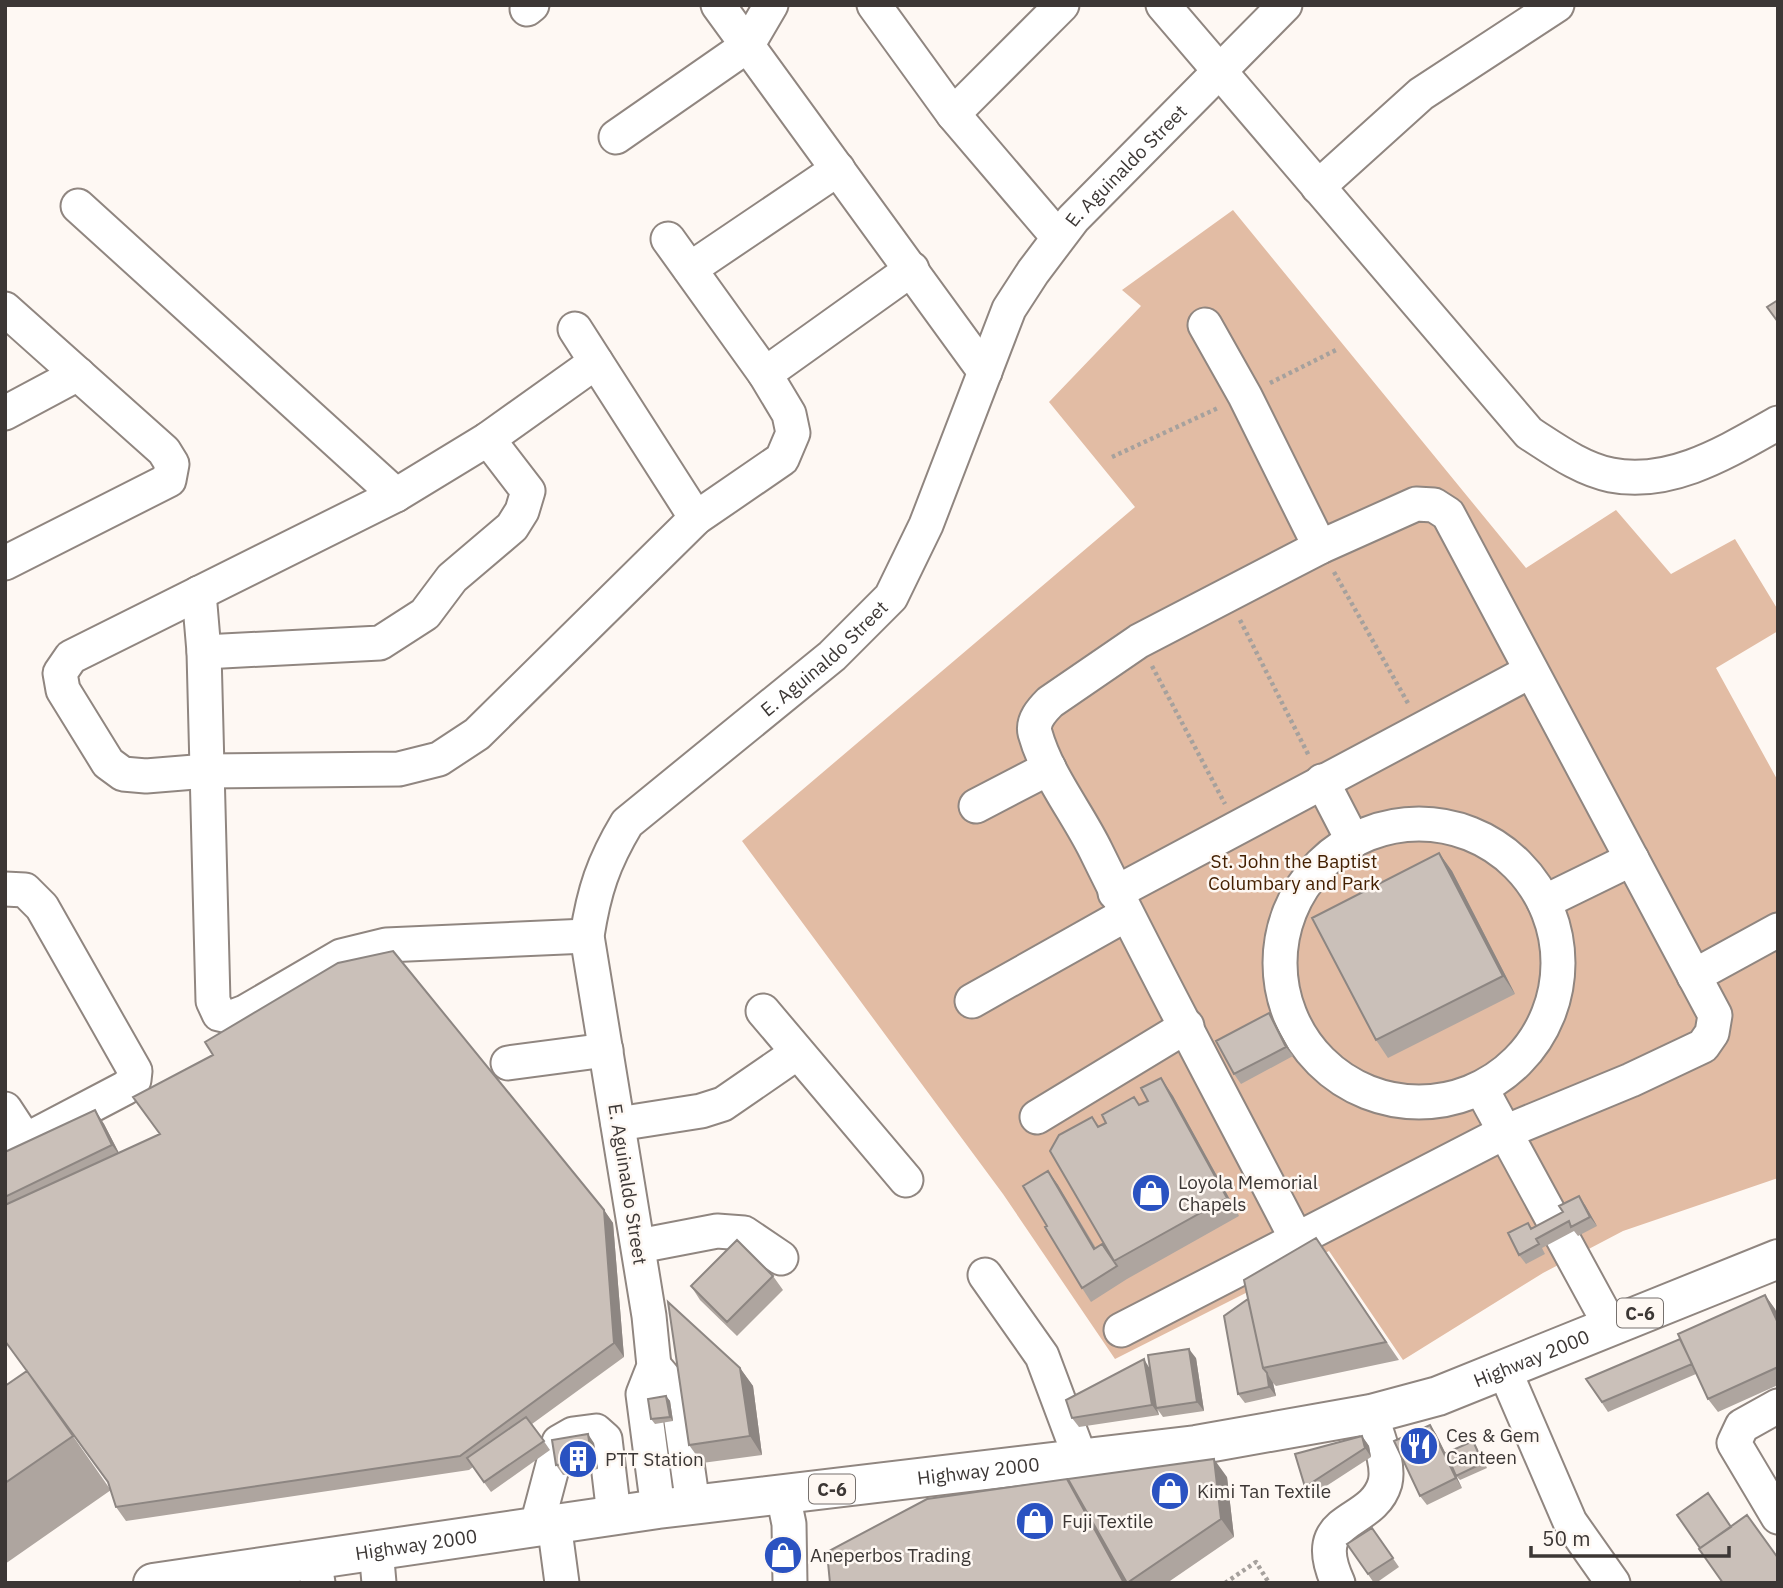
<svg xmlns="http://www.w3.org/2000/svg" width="1783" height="1588" font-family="'IBM Plex Sans',sans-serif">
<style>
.green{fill:#e2bca4}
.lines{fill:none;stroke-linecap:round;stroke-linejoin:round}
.minor-casing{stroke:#908680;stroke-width:37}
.major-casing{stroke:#908680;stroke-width:42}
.path{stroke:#a6a19d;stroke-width:4.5;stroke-dasharray:3.5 3.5;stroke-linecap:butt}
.minor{stroke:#fff;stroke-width:33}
.major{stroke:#fff;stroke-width:38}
.wall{fill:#aea59f;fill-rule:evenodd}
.shaded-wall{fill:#8d8682}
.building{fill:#cac0b9;stroke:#8d8682;stroke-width:2}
.labels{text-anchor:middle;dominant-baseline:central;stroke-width:5;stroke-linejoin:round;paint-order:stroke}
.shield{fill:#fef8f3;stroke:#76716e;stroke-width:2}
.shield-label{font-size:18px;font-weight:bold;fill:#3c3735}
.street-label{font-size:19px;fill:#3c3735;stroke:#fef8f3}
.park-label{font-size:19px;fill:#442002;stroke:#fef8f3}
.poi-label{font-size:19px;fill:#3c3735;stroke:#fef8f3;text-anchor:start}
</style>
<rect width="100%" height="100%" fill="#fef8f3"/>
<path class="green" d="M1233,210L1526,568L1616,510L1671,574L1735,539L1778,610V631L1716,668L1778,781V1178L1623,1231L1543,1273L1403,1360L1329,1251L1115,1359L1003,1194L742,841L1135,507L1049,402L1141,306L1122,290Z"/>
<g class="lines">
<g class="minor-casing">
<g id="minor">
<path d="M718,5L985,372"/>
<path d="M874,5L953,114L1058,237"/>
<path d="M1163,5L1529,433C1554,449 1581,469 1611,475C1671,487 1728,451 1778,423"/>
<path d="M527,9L532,5"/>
<path d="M953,114L1062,5"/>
<path d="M616,137L747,46L771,5"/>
<path d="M1318,187L1421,94L1557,5"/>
<path d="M78,206L396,495"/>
<path d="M690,269L838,169"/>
<path d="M5,309L164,451L172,464L169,480L5,563"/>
<path d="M1205,325L1245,396L1320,547"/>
<path d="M575,329L696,518"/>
<path d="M596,362L488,439L396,495L71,657L60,673L63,690L108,763L123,774L146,776L207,771L399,769L439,759L477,734L696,518L782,459L793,433L789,414L765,374L668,239"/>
<path d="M765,374L912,269"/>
<path d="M5,413L78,374"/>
<path d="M199,593L204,652L213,1001L219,1014L232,1017L245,1012L341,956L386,945L587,936"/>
<path d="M204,652L380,643L425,614L452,578L512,527L522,511L528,491L488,439"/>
<path d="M1322,781L1353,841"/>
<path d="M976,806L1049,768"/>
<circle cx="1419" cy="963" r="139"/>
<path d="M5,889L25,890L42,907L135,1071L134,1080L125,1088L5,1151"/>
<path d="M1115,893L1531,671"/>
<path d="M1544,902L1632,859"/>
<path d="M1694,976L1778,930"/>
<path d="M972,1001L1125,915"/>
<path d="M763,1011L906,1180"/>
<path d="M508,1063L606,1050"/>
<path d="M1481,1088L1610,1325"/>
<path d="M5,1109L26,1141"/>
<path d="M1037,1117L1187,1026"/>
<path d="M618,1124L701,1111L723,1104L797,1053"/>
<path d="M639,1246L717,1231L744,1233L781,1258"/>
<path d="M985,1275L1042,1356L1081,1460"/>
<path d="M1121,1330L1505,1132L1631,1080L1703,1046L1712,1033L1715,1015L1448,514L1434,505L1416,504L1320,547L1139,641L1050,702C1042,710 1032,721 1035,733C1047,776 1077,812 1096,851C1160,982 1230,1110 1297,1240"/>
<path d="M654,1366L677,1393L693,1505"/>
<path d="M1504,1369L1570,1522L1613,1583"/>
<path d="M1778,1406L1742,1426L1734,1443L1778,1517"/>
<path d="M783,1495L789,1524L790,1583"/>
<path id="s1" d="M658,1509L643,1394L654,1366L649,1316L587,936C594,891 603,863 627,823L832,656L891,597L926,525L1009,309L1033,272L1073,219L1285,5"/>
<path d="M554,1523L562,1583"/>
<path d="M537,1525L559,1442L573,1434L596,1431L605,1439L614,1515"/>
<path d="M376,1549L379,1583"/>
<path d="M314,1558L318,1583"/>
<path d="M1338,1583C1306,1513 1372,1528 1385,1483C1390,1463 1376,1433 1371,1414"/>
</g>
</g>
<g class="major-casing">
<g id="major">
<path id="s2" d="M153,1583L658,1509L1196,1445L1371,1414L1438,1396L1778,1259"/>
</g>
</g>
<path class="path" d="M1270,383L1338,349
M1112,457L1218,408
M1334,572L1409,705
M1240,620L1309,756
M1152,666L1225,804
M1225,1583L1256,1562L1269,1583"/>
<use href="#minor" class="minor"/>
<use href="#major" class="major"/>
</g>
<path class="wall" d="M1439,853L1452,871L1515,994L1388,1058L1376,1040Z
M1269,1013L1275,1023L1293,1056L1241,1084L1234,1074Z
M1161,1078L1173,1096L1239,1216L1127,1279L1091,1302L1082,1288L1047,1226L1048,1171L1058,1185L1096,1248L1111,1256L1092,1117L1099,1126L1148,1101Z
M95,1110L104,1124L119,1153L604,1210L613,1223L624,1357L532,1424L550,1450L491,1492L473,1467L469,1470L126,1521L116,1507L111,1490L5,1564V1386L27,1371L5,1341V1152ZM40,1389L108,1483L110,1489Z
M1585,1205L1597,1226L1578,1236L1574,1231L1542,1248L1545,1254L1526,1264L1519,1255L1532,1229Z
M1316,1238L1399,1360L1276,1386L1273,1383L1276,1396L1245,1403L1238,1394L1248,1299Z
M773,1276L783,1290L737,1336L700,1300L691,1286Z
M1765,1295L1775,1309L1778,1316V1385L1718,1412L1708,1399L1696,1374L1608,1412L1586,1379L1680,1339Z
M1196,1358L1204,1411L1163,1417L1158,1410L1159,1415L1079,1427L1072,1418L1150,1369Z
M740,1368L753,1386L762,1455L702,1463L689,1445Z
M666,1396L670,1401L673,1421L655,1424L651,1419Z
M1430,1425L1436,1434L1448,1458L1476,1446L1487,1468L1460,1480L1456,1476L1462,1488L1427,1505L1420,1496Z
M1362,1436L1369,1446L1371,1457L1311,1496L1305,1487Z
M594,1443L598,1469L563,1475L556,1465Z
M1227,1477L1234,1537L1167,1583H1127L1067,1479L1076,1492Z
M1372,1528L1399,1567L1376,1583H1374L1347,1544Z"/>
<path class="shaded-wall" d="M1439,853L1452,871L1515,994L1503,976Z
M1269,1013L1275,1023L1293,1056L1286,1047Z
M1161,1078L1173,1096L1239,1216L1227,1198Z
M95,1110L104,1124L122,1159L112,1145Z
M1048,1171L1058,1185L1104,1263L1094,1249Z
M1579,1196L1585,1205L1597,1226L1590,1217Z
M604,1210L613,1223L624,1357L614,1343Z
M1765,1295L1775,1309L1778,1316V1323Z
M1189,1349L1196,1358L1204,1411L1197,1402Z
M1144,1359L1150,1369L1156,1408L1159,1415L1152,1405Z
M740,1368L753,1386L762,1455L750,1436Z
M1267,1373L1273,1383L1276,1396L1269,1387Z
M666,1396L670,1401L673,1421L670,1417Z
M1430,1425L1436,1434L1462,1488L1456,1478Z
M588,1434L594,1443L598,1469L592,1460Z
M1362,1436L1369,1446L1371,1457L1365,1448Z
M1214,1459L1227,1477L1234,1537L1221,1519Z
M1067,1479L1079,1497L1127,1583H1124Z"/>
<path class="building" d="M1778,300V322L1767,307Z
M1439,853L1503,976L1376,1040L1312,918Z
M393,951L604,1210L614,1343L460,1456L116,1507L108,1482L5,1341V1205L160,1134L133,1097L213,1055L205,1042L338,963Z
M1269,1013L1286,1047L1234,1074L1216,1041Z
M1161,1078L1227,1198L1114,1261L1050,1151L1059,1135L1092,1117L1098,1127L1106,1123L1102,1115L1134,1097L1139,1105L1148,1101L1141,1088Z
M95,1110L112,1145L5,1197V1152Z
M1048,1171L1094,1249L1102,1244L1117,1266L1082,1288L1045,1227L1047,1226L1023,1186Z
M1579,1196L1590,1217L1571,1227L1569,1221L1536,1239L1539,1244L1519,1255L1508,1233L1528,1223L1531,1229L1563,1212L1559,1206Z
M1316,1238L1386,1342L1263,1368L1244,1280Z
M737,1240L773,1276L727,1322L691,1286Z
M1765,1295L1778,1323V1367L1708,1399L1678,1334Z
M1248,1299L1263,1368L1267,1373L1269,1387L1238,1394L1224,1316Z
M668,1302L740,1368L750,1436L689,1445Z
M1680,1339L1692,1364L1602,1402L1586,1379Z
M1189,1349L1197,1402L1156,1408L1148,1355Z
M1144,1359L1152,1405L1072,1418L1066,1400Z
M27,1371L73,1436L5,1483V1386Z
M666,1396L670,1417L651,1419L648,1399Z
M526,1417L544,1441L484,1482L467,1458Z
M1430,1425L1456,1478L1420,1496L1394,1441Z
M588,1434L592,1460L556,1465L552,1440Z
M1362,1436L1365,1448L1305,1487L1295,1454Z
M1473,1441L1483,1463L1456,1476L1446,1453Z
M1214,1459L1221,1519L1127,1583L1068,1479Z
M1067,1479L1124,1583H830L827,1552L927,1499Z
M1708,1493L1731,1527L1700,1548L1677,1515Z
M1747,1515L1778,1558V1583H1723L1699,1549Z
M1372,1528L1393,1558L1368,1574L1347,1544Z"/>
<defs>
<g id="shop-disc" transform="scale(2.0125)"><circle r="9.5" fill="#2a52c1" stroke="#fef8f3"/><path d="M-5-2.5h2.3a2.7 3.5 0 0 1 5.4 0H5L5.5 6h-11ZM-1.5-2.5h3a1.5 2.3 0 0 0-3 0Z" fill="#fff"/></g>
<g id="restaurant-disc" transform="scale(2.0125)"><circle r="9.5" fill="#2a52c1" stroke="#fef8f3"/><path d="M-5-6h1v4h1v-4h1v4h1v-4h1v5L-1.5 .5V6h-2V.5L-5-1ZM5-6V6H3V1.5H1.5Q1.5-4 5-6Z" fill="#fff"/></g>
<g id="building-disc" transform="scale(2.0125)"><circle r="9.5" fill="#2a52c1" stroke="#fef8f3"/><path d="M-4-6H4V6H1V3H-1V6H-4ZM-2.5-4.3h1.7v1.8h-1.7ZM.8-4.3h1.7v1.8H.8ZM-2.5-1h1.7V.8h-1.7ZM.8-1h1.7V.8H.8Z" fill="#fff"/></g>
</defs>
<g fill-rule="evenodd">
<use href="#shop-disc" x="1151" y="1193"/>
<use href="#restaurant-disc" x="1419" y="1446"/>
<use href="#building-disc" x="578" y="1459"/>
<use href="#shop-disc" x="1170" y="1491"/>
<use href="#shop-disc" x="1035" y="1521"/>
<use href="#shop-disc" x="783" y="1555"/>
</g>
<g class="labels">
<g class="shield">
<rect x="1617" y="1298.5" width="46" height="29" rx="5"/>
<rect x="809" y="1474.5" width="46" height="29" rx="5"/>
</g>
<g class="shield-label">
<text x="1640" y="1313">C-6</text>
<text x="832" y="1489">C-6</text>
</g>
<g class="street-label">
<text stroke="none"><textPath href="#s1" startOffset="1547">E. Aguinaldo Street</textPath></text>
<text stroke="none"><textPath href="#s1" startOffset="959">E. Aguinaldo Street</textPath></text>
<text transform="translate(628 1184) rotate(81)">E. Aguinaldo Street</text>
<text stroke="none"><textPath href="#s2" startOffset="1400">Highway 2000</textPath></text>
<text stroke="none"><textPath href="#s2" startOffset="833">Highway 2000</textPath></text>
<text stroke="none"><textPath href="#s2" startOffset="266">Highway 2000</textPath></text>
</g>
<g class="park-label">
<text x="1294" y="861">St. John the Baptist<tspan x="1294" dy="22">Columbary and Park</tspan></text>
</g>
<g class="poi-label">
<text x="1178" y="1182">Loyola Memorial<tspan x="1178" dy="22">Chapels</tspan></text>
<text x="1446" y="1435">Ces &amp; Gem<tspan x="1446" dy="22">Canteen</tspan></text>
<text x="605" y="1459">PTT Station</text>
<text x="1197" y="1491">Kimi Tan Textile</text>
<text x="1062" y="1521">Fuji Textile</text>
<text x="810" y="1555">Aneperbos Trading</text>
</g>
</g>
<rect width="1783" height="1588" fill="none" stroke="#3c3735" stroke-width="14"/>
<path d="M1531 1546v10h198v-10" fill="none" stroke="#3c3735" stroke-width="3.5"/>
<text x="1542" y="1546" font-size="21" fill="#3c3735" stroke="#fef8f3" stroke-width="5" paint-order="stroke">50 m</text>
</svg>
